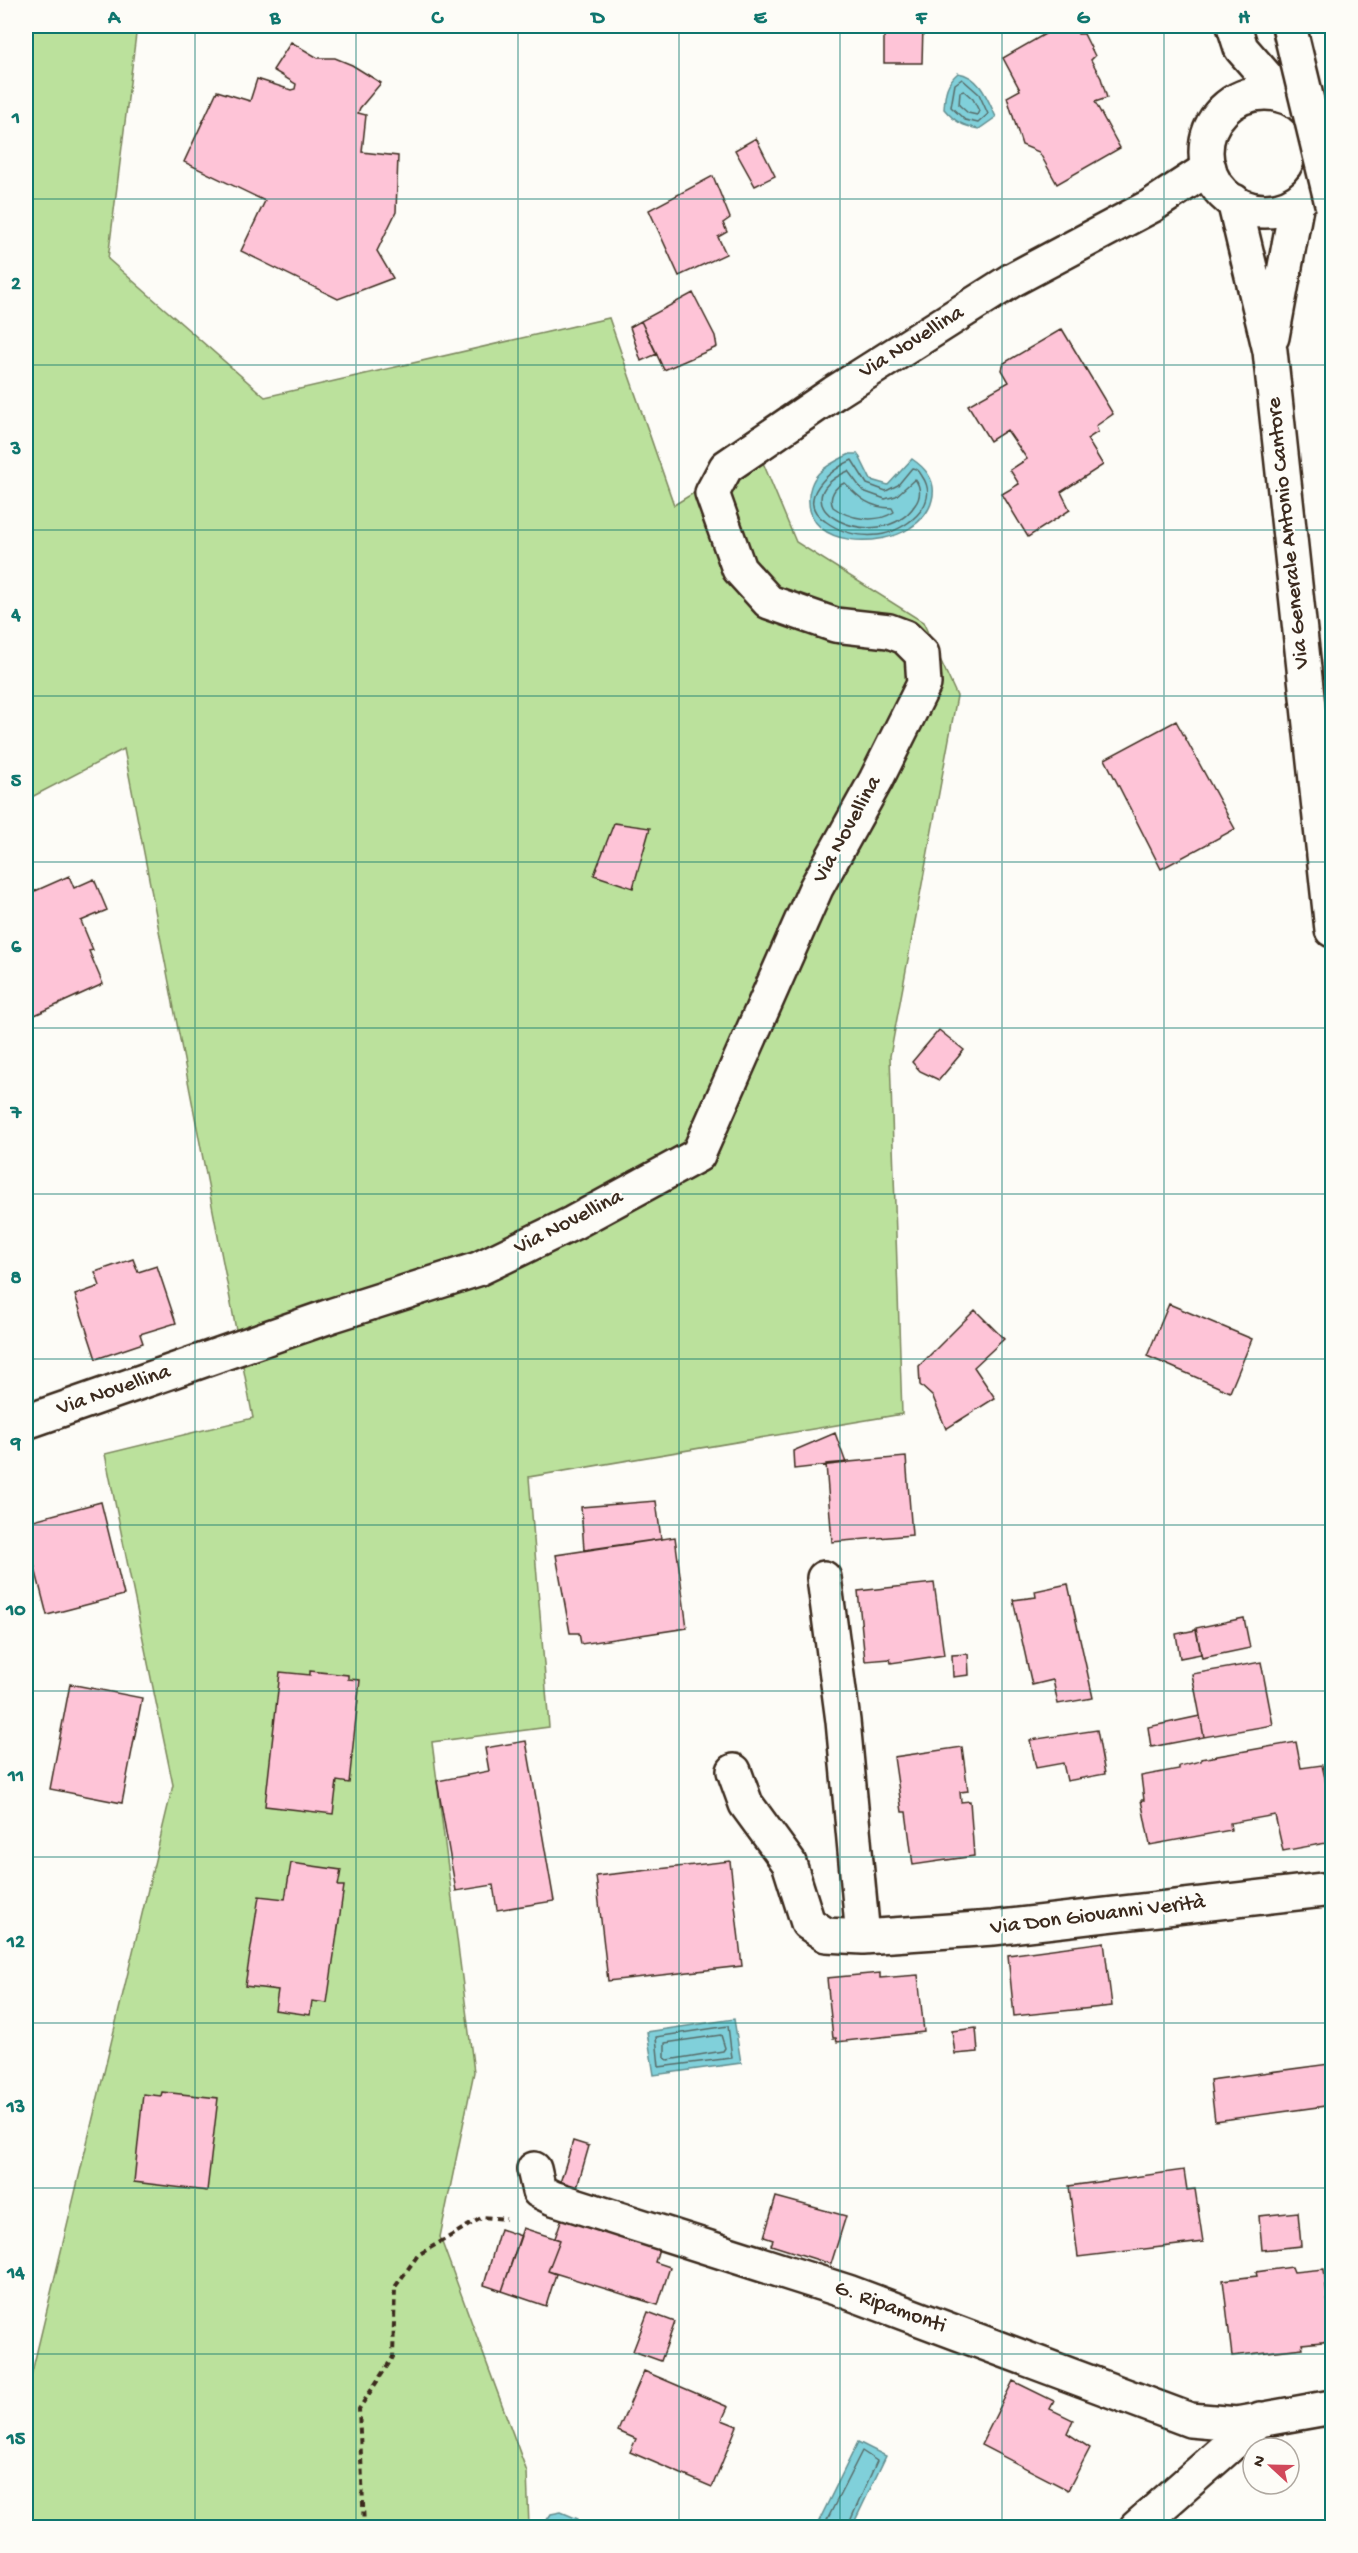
<svg xmlns="http://www.w3.org/2000/svg" width="1358" height="2553" font-family="'Gochi Hand',sans-serif">
<style>
.green{fill:#bbe19c;stroke:#7b865d;stroke-width:1.5}
.water{fill:#80d0da;stroke:#648e8f;stroke-width:1.5}
.lines{fill:none;stroke-linecap:round;stroke-linejoin:round}
.shore{stroke:#576c69;stroke-width:1.5}
.building{fill:#fec4d7;stroke:#3b2a1e;stroke-width:1.5}
.minor-casing{stroke:#3b2a1e;stroke-width:38}
.major-casing{stroke:#3b2a1e;stroke-width:38}
.path{stroke:#3b2a1e;stroke-width:4;stroke-dasharray:6 4.5;stroke-linecap:butt}
.minor{stroke:#fdfcf7;stroke-width:33}
.major{stroke:#fdfcf7;stroke-width:33}
.highway-bridge-casing{stroke:#3b2a1e;stroke-width:38;stroke-linecap:butt}
.highway-bridge{stroke:#fdfcf7;stroke-width:33}
.grid{fill:none;stroke:#0f766e;stroke-width:1.5;stroke-opacity:0.55}
.labels{text-anchor:middle;dominant-baseline:central;stroke-width:5;stroke-linejoin:round;paint-order:stroke}
.street-label{font-size:22px;fill:#3b2a1e;stroke:#fdfcf7}
.neatline{fill:none;stroke:#0f766e;stroke-width:2}
.grid-label{font-size:20px;text-anchor:middle;font-weight:bold;fill:#0f766e}
</style>
<rect width="100%" height="100%" fill="#fdfcf7"/>
<filter id="ink" filterUnits="userSpaceOnUse"><feTurbulence type="fractalNoise" baseFrequency=".0167" numOctaves="2"/><feDisplacementMap in="SourceGraphic" scale="12" xChannelSelector="R" yChannelSelector="G"/><feConvolveMatrix kernelMatrix="1 2 1 2 8 2 1 2 1" color-interpolation-filters="sRGB"/></filter>
<g filter="url(#ink)">
<path class="green" d="M26,26H137L108,259L265,397L609,318L674,505L759,453L796,542L923,622L957,696L890,1056L902,1414L529,1477L549,1727L432,1742L474,2072L440,2237L527,2472L529,2527H26V2397L173,1785L105,1454L253,1418L124,749L26,800Z"/>
<path class="water" d="M958,73C980,76 988,100 996,117L979,129C963,126 955,122 944,109C945,93 946,83 958,73Z
M850,454H858L871,480L888,485L912,459C927,469 937,482 932,500C929,513 921,521 910,528C882,547 810,548 809,502C808,492 812,480 819,473C828,464 840,459 850,454Z
M734,2019L741,2063L654,2075L647,2032Z
M858,2442L886,2456L852,2527H816Z
M561,2512L578,2519L580,2527H542L551,2514Z"/>
<g class="lines">
<path class="shore" d="M962,79L979,94L988,114L978,123L965,120L951,107L955,84Z
M964,91L973,99L979,111L977,115L968,113L959,105L960,92Z
M852,460L867,484L886,491L898,485L912,468C918,469 919,471 922,476C942,505 903,532 878,535C858,537 840,532 825,521C793,500 831,469 852,460Z
M848,471L863,491L885,499L896,496L915,479C921,487 921,497 915,505C880,558 771,506 848,471Z
M845,483C859,498 870,508 892,508L894,512C876,524 849,519 833,507C828,497 835,486 845,483Z
M728,2026L732,2058L659,2067L656,2037Z
M721,2035L725,2048L723,2051L668,2060L665,2058V2043Z
M823,2528L862,2451L877,2461L847,2528"/>
</g>
<path class="building" d="M884,26H923L922,63H884Z
M1059,26H1073L1078,34H1084L1095,56L1091,60L1101,78L1107,98L1095,102L1120,148L1057,184L1039,152L1022,145L1007,97L1020,90L1003,58Z
M291,42L318,58H335L352,65L381,83L360,108L358,113L366,115L362,152L398,156L396,212L377,251L393,278L338,299L241,251L265,201L184,162L217,91L250,101L257,79L291,90L295,89L296,84L273,70Z
M756,138L775,176L755,186L735,150Z
M713,176L730,218L723,223L727,232L718,237L726,254L679,276L649,210Z
M693,293L715,336L717,347L664,370L641,321Z
M641,321L657,354L641,361L630,327Z
M1062,329L1113,414L1096,426L1098,432L1087,439L1103,465L1061,492L1070,510L1028,537L1002,494L1019,484L1010,470L1027,459L1007,430L990,441L968,405L1009,382L1002,370L1004,363Z
M1176,721L1235,829L1161,869L1105,759Z
M614,823L650,828L633,888L594,875Z
M69,876L74,888L94,879L107,910L81,921L93,950L89,951L103,984L26,1019V950L29,948L26,939V895Z
M939,1030L964,1050L939,1080L920,1071L912,1062Z
M133,1259L138,1272L157,1266L176,1323L140,1334L143,1343L96,1359L75,1295L100,1286L95,1272Z
M1169,1304L1252,1339L1230,1392L1147,1356Z
M975,1310L1004,1339L974,1367L995,1398L946,1429L933,1397L920,1385L919,1366Z
M835,1433L846,1463L794,1469L793,1451Z
M906,1457L912,1535L832,1542L826,1464Z
M656,1501L661,1539L584,1550L581,1507Z
M101,1502L124,1595L47,1615L26,1533V1522Z
M675,1537L687,1628L581,1644L579,1633H570L556,1555Z
M934,1583L944,1655L891,1663L890,1659L865,1661L858,1591Z
M1068,1584L1093,1698L1058,1704L1053,1680L1032,1685L1013,1600L1036,1597L1035,1591Z
M1244,1618L1250,1648L1202,1658L1196,1628Z
M1196,1630L1201,1654L1180,1658L1176,1634Z
M968,1654L969,1675L953,1677L952,1655Z
M1261,1662L1273,1725L1204,1737L1192,1674Z
M310,1671L348,1675V1679L360,1680L349,1783L337,1781L333,1814L265,1806L280,1672L310,1675Z
M70,1684L142,1698L122,1803L50,1789Z
M1200,1716L1204,1737L1151,1747L1148,1727Z
M1097,1730L1105,1774L1067,1781L1063,1763L1036,1768L1030,1740Z
M526,1741L554,1901L497,1910L493,1885L456,1891L437,1781L489,1771L485,1748Z
M1296,1742L1301,1768L1322,1765L1325,1778L1332,1777V1812H1330L1332,1842L1283,1851L1275,1815L1230,1823L1231,1830L1150,1845L1141,1800H1144L1141,1776L1179,1769V1766L1201,1761V1759Z
M962,1747L968,1791L960,1792L961,1802L970,1801L974,1856L913,1865L906,1812H902L894,1757Z
M1332,1777V1812H1330L1325,1778Z
M730,1861L742,1966L608,1981L596,1876Z
M291,1863L341,1870L338,1886H344L327,2003L312,2001L310,2015L275,2010L278,1990L245,1986L259,1896L285,1899Z
M1104,1942L1112,2006L1014,2016L1008,1955Z
M880,1973V1978L918,1975L924,2032L837,2042L836,2038H833L827,1978Z
M976,2028L978,2052L955,2054L952,2031Z
M1329,2064L1332,2105L1215,2121L1210,2080Z
M162,2092L218,2098L207,2191L134,2182L143,2094L161,2096Z
M573,2141L589,2146L576,2191L559,2186Z
M1184,2170L1187,2190L1195,2189L1203,2242L1078,2257L1069,2186Z
M776,2197L846,2216L831,2264L771,2245L773,2240L764,2237Z
M565,2209L661,2242L655,2262L670,2267L658,2305L548,2271L560,2240L555,2238Z
M1298,2212L1301,2246L1262,2250L1259,2216Z
M523,2228L560,2240L548,2271L556,2274L546,2306L502,2291Z
M500,2229L521,2236L502,2291L484,2285Z
M1292,2267L1294,2272L1324,2269L1332,2341L1302,2344L1303,2348L1232,2356L1223,2280L1257,2276L1256,2272Z
M648,2312L675,2322L661,2361L633,2351Z
M644,2371L728,2407L722,2420L737,2426L712,2487L630,2452L636,2439L618,2431Z
M1013,2381L1054,2401L1050,2409L1073,2420L1067,2433L1090,2448L1068,2490L981,2445Z"/>
<g class="lines">
<g class="minor-casing">
<path id="minor" d="M26,1422L333,1315L478,1269L573,1223L698,1155L816,888L876,780L924,684L922,654L905,637L889,631L835,625L769,602L739,569L712,493L726,467L834,393L1012,280L1151,206L1209,168
M824,1578L843,1721L863,1937L993,1928L1332,1889
M734,1771L746,1804L789,1863L808,1923L826,1935L863,1937
M534,2169L539,2191L553,2198L848,2292L1190,2420L1237,2424L1332,2407
M1136,2528L1260,2419"/>
</g>
<g class="major-casing">
<path id="major" d="M1234,26L1241,48L1281,94
M1206 152a59 59 0 1 1 118 0a59 59 0 1 1-118 0Z
M1234,201L1270,351L1332,930
M1272,337L1297,202"/>
</g>
<path class="path" d="M364,2528L359,2409L393,2357L395,2287L418,2255L483,2217L506,2219"/>
<use href="#minor" class="minor"/>
<use href="#major" class="major"/>
<g class="highway-bridge-casing">
<path id="highway-bridge" d="M1289,26L1332,204"/>
</g>
<use href="#highway-bridge" class="highway-bridge"/>
</g>
</g>
<path class="grid" d="M195,26V2528M356,26V2528M518,26V2528M679,26V2528M840,26V2528M1002,26V2528M1164,26V2528M26,199H1332M26,365H1332M26,530H1332M26,696H1332M26,862H1332M26,1028H1332M26,1194H1332M26,1359H1332M26,1525H1332M26,1691H1332M26,1857H1332M26,2023H1332M26,2188H1332M26,2354H1332"/>
<g class="labels">
<g class="street-label">
<text transform="translate(912 343) rotate(-32)">Via Novellina</text>
<text transform="translate(1289 533) rotate(-96)">Via Generale Antonio Cantore</text>
<text transform="translate(848 830) rotate(-61)">Via Novellina</text>
<text transform="translate(569 1223) rotate(-27)">Via Novellina</text>
<text transform="translate(114 1391) rotate(-19)">Via Novellina</text>
<text transform="translate(1098 1916) rotate(-7)">Via Don Giovanni Verità</text>
<text transform="translate(890 2308) rotate(20)">G. Ripamonti</text>
</g>
</g>
<rect width="1358" height="2553" fill="none" stroke="#fdfcf7" stroke-width="66"/>
<g transform="translate(1271 2466) rotate(292)"><circle r="28" fill="#fdfcf7" stroke="#afa8a0" stroke-width="1.5"/>
<path d="M0-4.5L10 22L0 15L-10 22Z" fill="#d1495b"/>
<text y="-9" font-size="16" font-weight="bold" text-anchor="middle" fill="#3b2a1e">N</text>
</g>
<rect x="33" y="33" width="1292" height="2487" class="neatline"/>
<g class="grid-label">
<text x="114" y="23">A</text>
<text x="275" y="23">B</text>
<text x="437" y="23">C</text>
<text x="598" y="23">D</text>
<text x="760" y="23">E</text>
<text x="921" y="23">F</text>
<text x="1083" y="23">G</text>
<text x="1244" y="23">H</text>
<text x="16" y="123">1</text>
<text x="16" y="289">2</text>
<text x="16" y="454">3</text>
<text x="16" y="620">4</text>
<text x="16" y="786">5</text>
<text x="16" y="952">6</text>
<text x="16" y="1118">7</text>
<text x="16" y="1283">8</text>
<text x="16" y="1449">9</text>
<text x="16" y="1615">10</text>
<text x="16" y="1781">11</text>
<text x="16" y="1947">12</text>
<text x="16" y="2112">13</text>
<text x="16" y="2278">14</text>
<text x="16" y="2444">15</text>
</g>
</svg>
